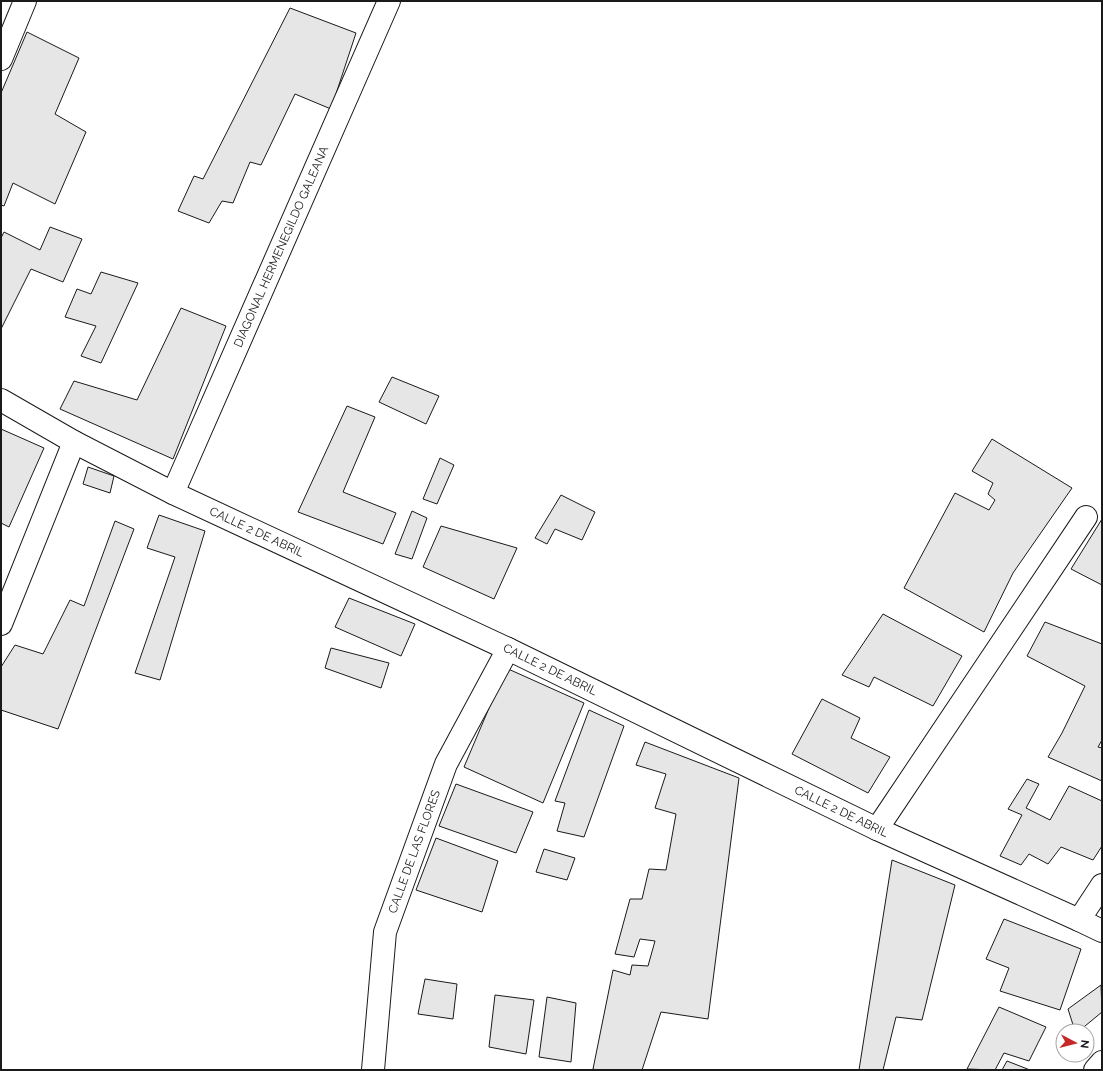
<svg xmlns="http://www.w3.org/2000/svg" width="1103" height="1071" font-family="Raleway,sans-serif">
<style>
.building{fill:#e6e6e6;stroke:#1a1a1a}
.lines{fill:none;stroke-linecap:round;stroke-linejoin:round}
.minor-casing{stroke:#1a1a1a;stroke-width:24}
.minor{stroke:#fff;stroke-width:22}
.labels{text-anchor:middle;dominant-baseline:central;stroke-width:3;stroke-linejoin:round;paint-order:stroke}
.street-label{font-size:12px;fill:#1a1a1a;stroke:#fff}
</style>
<rect width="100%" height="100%" fill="#fff"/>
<path class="building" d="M290,8L356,33L331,109L295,94L261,165L250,162L233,203L222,201L209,223L178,211L194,176L203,179Z
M27,32L79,58L55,114L86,132L55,204L13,183L4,206L1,205V93Z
M50,227L82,239L63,282L31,269L1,329V238L4,232L40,250Z
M101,272L138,283L101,363L81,356L96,326L65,317L77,289L91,294Z
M181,308L226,326L173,459L60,409L74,381L137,400Z
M392,377L439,396L426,424L379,402Z
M347,406L375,417L343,492L396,513L383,544L298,512Z
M1,429L44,448L9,527L1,523Z
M992,439L1072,488L1013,573L984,632L904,588L955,493L989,510L995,500L988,494L993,483L972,471Z
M440,458L454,465L437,504L423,499Z
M88,467L114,476L110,493L83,484Z
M561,495L595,512L582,540L555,529L547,544L535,538Z
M412,511L427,518L412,559L395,554Z
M159,515L205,531L160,680L135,673L175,557L147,548Z
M1102,519V585L1071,569Z
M115,521L134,529L58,729L1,710V667L15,645L43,654L70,600L84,606Z
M441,526L517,548L494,599L423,567Z
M349,598L415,624L401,656L335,627Z
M883,614L962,656L933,706L874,677L869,687L842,675Z
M1045,622L1102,644V740L1098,747L1102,748V781L1048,757L1062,733L1085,686L1027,656Z
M331,648L389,663L381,688L325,668Z
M506,668L584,703L543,803L464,767Z
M822,699L860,718L851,738L890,757L868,793L792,754Z
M589,710L624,726L584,837L557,831L565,803L555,801Z
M645,742L739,778L708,1019L661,1012L642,1070H597L593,1069L613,970L630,975L632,965L648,966L655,941L640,939L634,957L615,954L630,899H642L649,869L666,870L676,814L655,808L666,774L636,765Z
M1027,779L1039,784L1026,808L1050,820L1069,786L1102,801V846L1093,860L1061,847L1048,864L1029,854L1021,865L1000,856L1022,815L1008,809Z
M456,784L533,812L516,853L439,826Z
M436,838L498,861L482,912L416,890Z
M544,849L575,858L567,880L536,872Z
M892,860L955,885L922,1020L896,1017L883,1070H859Z
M1004,919L1081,949L1060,1010L1000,991L1009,968L986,959Z
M425,979L457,984L453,1019L418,1014Z
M1101,985L1102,1012L1079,1031H1075L1068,1009Z
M495,995L534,1000L526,1054L489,1047Z
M547,997L576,1003L571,1062L539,1057Z
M999,1007L1046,1027L1029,1061L1004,1053L995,1070L967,1069Z
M1007,1061L1030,1070H1002Z"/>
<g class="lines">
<g class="minor-casing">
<g id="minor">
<path d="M1,59L25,1"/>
<path id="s1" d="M1,400L74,442L173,493L508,649L877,829L1079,920L1102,931"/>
<path id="s2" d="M173,493L389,1"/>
<path d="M1,624L74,442"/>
<path d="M877,829L1086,517"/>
<path d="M1079,920L1102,885"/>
<path id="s3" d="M373,1070L385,932L446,764L508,649"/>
<path d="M1095,1070L1102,1062"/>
</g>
</g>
<use href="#minor" class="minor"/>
</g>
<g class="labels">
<g class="street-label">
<text stroke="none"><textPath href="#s2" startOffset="269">DIAGONAL HERMENEGILDO GALEANA</textPath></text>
<text stroke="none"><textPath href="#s1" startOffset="288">CALLE 2 DE ABRIL</textPath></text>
<text stroke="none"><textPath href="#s1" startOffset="612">CALLE 2 DE ABRIL</textPath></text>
<text stroke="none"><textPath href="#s1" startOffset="936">CALLE 2 DE ABRIL</textPath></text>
<text stroke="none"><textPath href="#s3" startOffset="224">CALLE DE LAS FLORES</textPath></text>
</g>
</g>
<rect width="1103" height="1071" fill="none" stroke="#1a1a1a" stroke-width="4"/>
<g transform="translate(1075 1043) rotate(97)"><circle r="19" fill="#ffffff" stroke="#a3a3a3"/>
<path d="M0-3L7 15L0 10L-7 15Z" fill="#c62828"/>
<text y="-6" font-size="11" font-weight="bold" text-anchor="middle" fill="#1a1a1a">N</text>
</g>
</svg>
